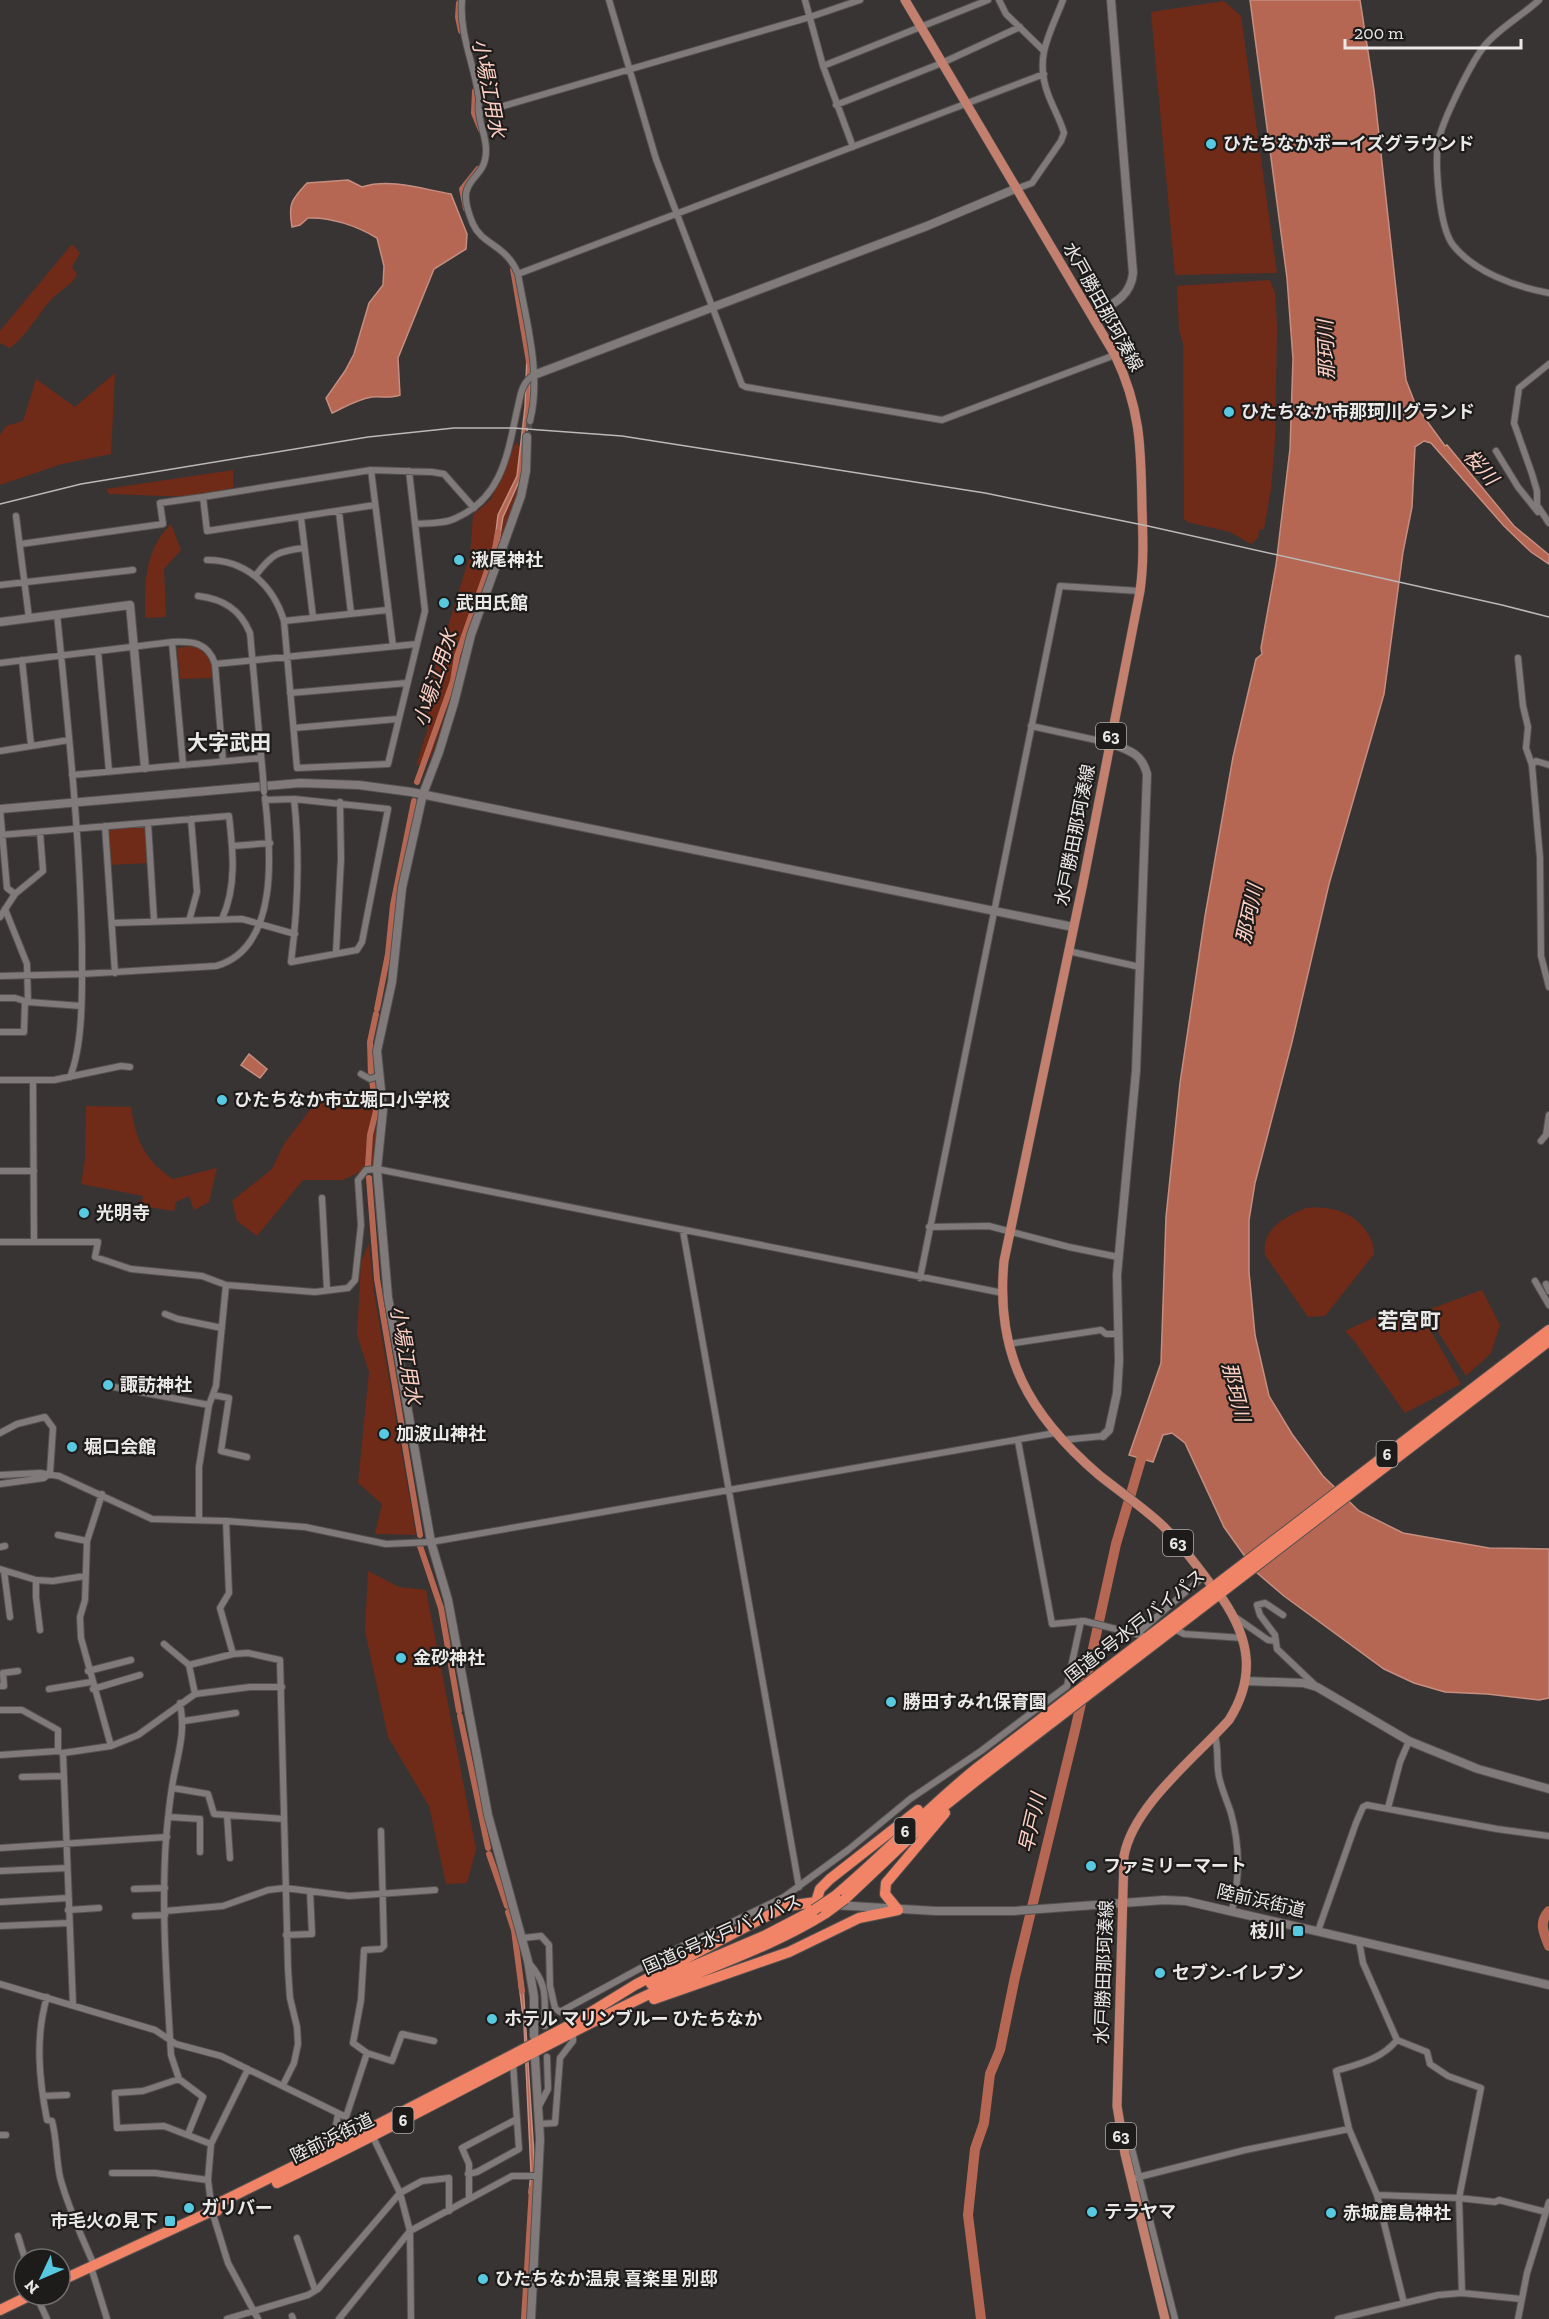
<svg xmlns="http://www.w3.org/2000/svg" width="1549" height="2319" font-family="'Zilla Slab','Noto Sans JP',serif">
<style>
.green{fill:#702a18}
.water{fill:#b56753;stroke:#c58e80;stroke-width:1.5}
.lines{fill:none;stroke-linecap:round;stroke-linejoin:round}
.canal{stroke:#b56753;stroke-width:6}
.river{stroke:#b56753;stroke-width:10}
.street-tunnel{stroke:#534f4e;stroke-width:6;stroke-dasharray:6 3;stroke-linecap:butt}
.street-casing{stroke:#545150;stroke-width:8}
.secondary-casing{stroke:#545150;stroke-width:10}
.primary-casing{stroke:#545150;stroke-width:10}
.highway-casing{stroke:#545150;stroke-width:12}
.street{stroke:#807b7a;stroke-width:6}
.secondary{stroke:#807b7a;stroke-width:8}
.primary{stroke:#c4806f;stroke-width:9}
.highway{stroke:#f18467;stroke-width:10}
.rail{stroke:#bbb8b7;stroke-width:1.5}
.street-bridge-casing{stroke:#545150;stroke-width:8;stroke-linecap:butt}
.highway-bridge-casing{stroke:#545150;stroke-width:12;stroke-linecap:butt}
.street-bridge{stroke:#807b7a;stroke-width:6}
.highway-bridge{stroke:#f18467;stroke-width:10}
.poi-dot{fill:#57c9e1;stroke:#1e1c1b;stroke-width:2}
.labels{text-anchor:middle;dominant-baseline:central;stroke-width:4.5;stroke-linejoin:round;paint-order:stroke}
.shield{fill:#1e1c1b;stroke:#aeacaa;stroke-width:1.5}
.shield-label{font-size:16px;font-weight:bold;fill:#ebe9e8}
.poi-label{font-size:18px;font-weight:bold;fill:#ebe9e8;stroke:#1e1c1b;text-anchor:start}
.street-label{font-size:18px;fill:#ebe9e8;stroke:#1e1c1b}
.water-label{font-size:20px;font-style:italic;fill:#fed0c4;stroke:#1e1c1b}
.quarter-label{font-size:21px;font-weight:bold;fill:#ebe9e8;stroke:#1e1c1b}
</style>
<rect width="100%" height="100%" fill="#383433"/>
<path class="green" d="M1224,1L1241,16L1277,273L1175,275L1151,12Z
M72,244L80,253L72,267L77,274C72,286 58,291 50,301C36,317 27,335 10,348L0,343V331Z
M1270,280L1275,293L1277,327L1275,440L1271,489L1264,529L1259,530L1258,538L1251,544L1230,532L1187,522L1184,519L1183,343L1179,330L1177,286Z
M115,373L111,454L62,464L0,485V435L6,426L23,421L36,379L75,407Z
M516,442L525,453L522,480L431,757L416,766L427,731L430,685L470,555L473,515L491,499Z
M233,470V488L194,497L109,494L106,489Z
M171,524L181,550L164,569L166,617L145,618C145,582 144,551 171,524Z
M190,646C208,649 211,662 214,678L180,679L177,648Z
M144,825L146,828L148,863L110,865L108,829Z
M379,1092L373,1166L343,1180H303L257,1236L237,1221L232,1201L272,1169L284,1144L319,1098Z
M86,1106L131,1107C136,1140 144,1160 173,1179L217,1168L209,1202L194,1210L189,1196L176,1202L174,1211L141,1206L143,1196L81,1184L85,1159Z
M1306,1208C1330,1206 1352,1211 1366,1231C1371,1239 1375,1245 1374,1254L1325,1316L1308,1317L1265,1255C1261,1229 1285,1217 1306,1208Z
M369,1243L374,1293L416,1535L375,1534L382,1504L358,1483L369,1372L357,1335L361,1262Z
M1482,1290L1500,1325L1491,1353L1466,1376L1425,1311Z
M1412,1311L1420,1312L1461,1384L1405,1413L1355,1342L1345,1331L1382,1314Z
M368,1571L399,1587L426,1590L476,1849L467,1883L446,1884L429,1806L388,1737L365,1631Z"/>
<path class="water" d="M1250,0H1360L1374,90L1406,380L1416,406L1445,446L1447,445L1514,526L1549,555V564L1531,552L1504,526L1431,443L1424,441L1415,447L1412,507L1403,552L1384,694L1329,884L1292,1042L1255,1183L1249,1220V1272L1255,1335L1269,1396L1292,1434L1323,1476L1359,1511L1403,1533L1489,1548L1549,1549V1698L1539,1700L1487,1694L1445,1692L1414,1683L1384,1669L1284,1596L1256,1572L1224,1527L1185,1443L1172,1433L1163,1435L1153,1462L1129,1455L1161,1363L1166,1217L1180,1083L1205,916L1233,757L1256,659L1262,654L1261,648L1276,565L1290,449L1293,359L1287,278Z
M348,180L362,187C390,178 422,189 451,194L467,234L466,249L434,269L398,358L400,395C390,399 382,396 372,397C358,399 345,407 332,413L326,398L345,371L354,354L369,303L383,285L384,266L377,238C357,226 331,217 308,218L300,225L292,227C288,204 291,200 307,183Z
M527,355L531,356L530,408L521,477L503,517L499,541L495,540L498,515L517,476L525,407Z
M249,1054L267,1069L260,1078L241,1065Z
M519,1984H523L535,2172L533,2194L529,2193L531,2172L524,2025Z"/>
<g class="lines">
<path class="canal" d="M459,3L458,17L461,31
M475,91L474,113L481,130
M466,209L462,189L478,169
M513,269L529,362
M417,782L453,681L457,656L495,548L498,532
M377,1009L388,954L393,905L414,801
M371,1076L370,1042L376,1014
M368,1166L370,1135L376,1111L372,1080
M369,1178L377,1279L420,1535
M420,1546L441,1608L459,1711
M460,1716L488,1848
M489,1854L507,1906
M508,1912L514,1930L522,1991
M524,2319L532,2188"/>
<path class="river" d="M1549,1911C1538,1923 1544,1933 1549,1946
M981,2319L968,2215L975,2149L984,2123L990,2074L1000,2050L1015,1977L1076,1726L1116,1544L1145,1446"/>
<path class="street-tunnel" d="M527,437L530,421"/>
<g class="street-casing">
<path id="street" d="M462,0C459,35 475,66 479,99C479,104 478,109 479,113C480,125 486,137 486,149C487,185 451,173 473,224C482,245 507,245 518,274C526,321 542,374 530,421
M609,0L656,159L742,385L746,387L942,420L1115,355
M805,0L823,66L853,147
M999,0L1006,14L1043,50
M1539,0C1523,15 1501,27 1486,44C1472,60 1445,116 1439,138C1434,160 1439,227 1453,245C1474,272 1516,287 1549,293
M823,66L988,0
M836,105L942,63L1020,27
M479,113L810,17L860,0
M1016,189L1032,183L1061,141L1064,133C1060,119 1053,108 1048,94C1034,57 1050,34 1063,0
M518,274L1044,74
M1496,451L1518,487L1538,512
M371,470L393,646
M375,505L207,531L203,497L371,470L432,472L444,474L474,508
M339,512L351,613
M16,516L29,618
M301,518L313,617
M1549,523L1537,505V491L1532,474L1514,423L1519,388L1549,364
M415,524C428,523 445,524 456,518C504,497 508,450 518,406C521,393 522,382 534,375
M21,544L163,524L160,503L203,497
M207,560C246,560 273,585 284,621L297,768L388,764L425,611L409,471
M256,575C272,554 278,551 304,548
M0,585L133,570
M198,596C223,599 240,609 250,633L263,777
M57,614C68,725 80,835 82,946C82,984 84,1042 70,1077
M284,621L387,610
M172,642L183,764
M98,651L109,771
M1518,658L1523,706L1528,727L1526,748L1532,765
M22,660L31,745
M0,663L172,642C192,641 208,642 215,664L223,761
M215,664L417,644
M290,693L407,683
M1031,726L1110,743
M294,728L397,719
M0,751L69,740
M1549,765L1536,761L1532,765L1540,858L1541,956L1549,987
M72,775L261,758
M265,800L294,799L388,809L362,942L357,950L291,962C298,908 300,853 294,799
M0,809L7,888L15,894
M148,823L154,920
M105,826L115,973
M0,835L229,816C233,851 237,886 222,919
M233,846L270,843
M5,909L27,964L28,1002
M0,917L15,894L43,871L40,832
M189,921L197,892L191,819
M112,923L242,919L295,934
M1068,951L1140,967
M336,953L341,859L340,802
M0,976L82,974L216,966C280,948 271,850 265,798
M0,998H15L28,1002L81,1006
M0,1032H24L25,1001
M361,1074L370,1079L379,1076
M0,1080H54L121,1066L130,1067
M33,1082L34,1242
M1541,1141L1546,1135L1549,1115
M0,1171H34
M322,1198L327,1290
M929,1227L989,1226L1069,1247L1118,1257
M683,1231L799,1887
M0,1242H98L95,1257L131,1269L202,1276L226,1285L315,1292L348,1288L355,1280L361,1225L358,1180L366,1170L377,1169L1003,1293
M920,1278L1060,586L1140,591
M1535,1281L1549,1305
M1546,1284L1549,1291
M165,1314L178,1319L222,1328
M1008,1344L1101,1330L1106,1334H1118
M114,1387L209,1405
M213,1395L229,1398L221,1451L247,1457
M0,1433L17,1424L45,1417L53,1428L50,1473L44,1478L0,1484
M1062,1440L1103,1436
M1018,1441L1052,1624L1084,1621L1148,1637
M0,1475L40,1473L59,1476L152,1519L226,1521L305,1527L386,1544L431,1542L1055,1433
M102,1494L87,1541L85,1600L80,1617L81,1638L111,1746
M199,1520V1467L209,1405L216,1386L226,1285
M226,1521L229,1593L220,1608L233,1654
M58,1535L87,1541
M0,1547L5,1546
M0,1569L36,1580L53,1581L85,1576
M4,1571L10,1617
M36,1580V1597L40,1630
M1283,1615L1265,1603L1257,1605L1260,1615L1275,1635L1277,1649L1317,1687
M1235,1617L1268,1640L1275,1641
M1173,1628L1184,1634L1243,1638
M1138,1633L1204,1576
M164,1644L189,1665L195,1694
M189,1665L233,1654L248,1653L280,1660L288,1969L290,1998L297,2027L298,2044L294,2063L283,2085
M88,1671L131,1660
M0,1686H4L3,1673L18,1671
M49,1689L91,1682
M93,1689L140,1675
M180,1703C185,1730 180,1746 175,1771C170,1793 168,1817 166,1839C161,1911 167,1984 171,2055L179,2079L203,2097L188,2134
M0,1710H22L58,1730V1751
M184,1721L236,1713
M1215,1736C1219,1749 1216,1763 1219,1777C1222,1790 1227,1801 1231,1813C1240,1846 1240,1878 1232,1910
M63,1753L73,2005
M0,1755L58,1751L63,1753L111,1746L138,1735L195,1694L250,1687H282
M22,1777L63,1776
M173,1788L208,1794L214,1814L284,1819
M1388,1808L1400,1762L1409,1741
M227,1815L230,1858
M169,1817L200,1819V1852
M381,1831L384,1946L381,1949L364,1950L361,2000L353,2043L367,2053L392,2061L402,2034L434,2041
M0,1848L167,1837
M0,1871L67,1868
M134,1889L165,1888
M0,1902L68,1898
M68,1910L99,1908
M165,1911L223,1906L268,1890L285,1888L349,1896L435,1890
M135,1916L165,1915
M0,1926L69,1923
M1318,1931L1356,1823L1363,1807L1367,1805L1497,1829L1549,1836
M286,1935L312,1934L310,1891
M523,1938L541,1936L549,1945L550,1986L555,2008L560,2012L672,1951L784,1897L848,1850L910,1799L981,1751L1067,1686L1081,1621
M1359,1941L1363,1963L1397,2040L1427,2052L1430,2064L1448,2076L1481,2088L1459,2198L1462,2293
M529,1963C549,1986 544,1998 545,2026
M0,1984L155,2030L176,2044L221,2056L346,2117L367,2053
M47,1997C35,2037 39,2079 47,2120L52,2121C57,2139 56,2159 60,2177C68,2208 82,2237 94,2265
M1397,2040C1382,2059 1358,2064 1336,2071L1349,2129L1377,2195L1404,2303
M248,2069L211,2144L208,2180L212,2211L228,2263L258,2319
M179,2079L143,2091L115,2093L117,2128L164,2126L211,2144
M43,2096L67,2095
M538,2108L548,2089L547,2057
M539,2124L555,2123L560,2058L573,2041V2032
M1128,2133L1175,2319
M0,2135H6
M372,2135L400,2193L410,2231L411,2319
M309,2159L307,2154L334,2137L338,2114
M112,2173H155L208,2180
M468,2174L477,2172L519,2149L513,2063
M1131,2179L1245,2150L1349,2129
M1377,2195L1459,2198L1495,2202L1499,2200L1546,2212
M469,2199V2164L462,2148L517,2119
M18,2236L25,2259
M297,2238L315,2290
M91,2267L107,2319
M36,2295L47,2319
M292,2316L293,2319
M227,2319L308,2295L318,2289L400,2193L422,2181L449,2178V2211
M339,2319L410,2231L512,2176H539
M1338,2319L1438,2295L1462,2293L1521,2299
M1518,2319L1527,2273L1549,2202"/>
</g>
<g class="secondary-casing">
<path id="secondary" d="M1092,316C1111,305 1131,297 1133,273L1111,0
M534,375L927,226L1015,189
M527,437L526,471L521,496L471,635L454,703L439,752L423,794L402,888L392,982L377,1051L383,1110L377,1169L388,1297L431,1542L448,1600L488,1815L528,1961L534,1997V2036
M0,622L130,605L145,768
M0,809L300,783L359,785L411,792L1073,927
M1103,1436L1109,1430L1117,1393L1119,1361L1117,1275L1136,1071L1147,774C1141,752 1129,751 1110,743
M1245,1681L1303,1683L1317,1687L1409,1741L1478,1769L1549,1789
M834,1905L936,1911H1013L1164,1900L1186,1901L1549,1985
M531,2319L540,2139L535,2058"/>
</g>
<g class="primary-casing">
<path id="primary" d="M905,0L1115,355C1141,409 1141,449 1142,508C1143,536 1144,563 1140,591L1083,883L1004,1261C995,1355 1029,1415 1099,1475C1120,1492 1143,1507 1163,1526C1180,1543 1195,1563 1209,1582
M1165,2319L1125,2154L1117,2106L1124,1856C1133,1806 1195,1758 1229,1720C1256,1677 1250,1639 1222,1598"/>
</g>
<g class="highway-casing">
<path id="highway" d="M835,1896C884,1855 927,1808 977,1768L1549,1330
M845,1899L938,1811L977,1780L1549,1341
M898,1910L885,1894L886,1883L945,1813
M651,1984L766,1935L814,1910
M654,1999L789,1952L859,1918L898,1910
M277,2183C400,2125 518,2058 639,1999C701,1969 767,1950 826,1913
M212,2211L215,2205L369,2129L570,2025L635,1985L763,1918L787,1906L816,1902L820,1889L830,1879L918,1810
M60,2281L212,2211H217
M0,2310L31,2295"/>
</g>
<use href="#street" class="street"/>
<use href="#secondary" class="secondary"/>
<use href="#primary" class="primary"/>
<use href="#highway" class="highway"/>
<path class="rail" d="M0,504L81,484L368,437L454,428H513L622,436L985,493L1148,526L1502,605L1549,617"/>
<g class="street-bridge-casing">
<path id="street-bridge" d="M263,777L264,792"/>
</g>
<g class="highway-bridge-casing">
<path id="highway-bridge" d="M814,1910L835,1896
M826,1913L845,1899"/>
</g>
<use href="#street-bridge" class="street-bridge"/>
<use href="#highway-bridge" class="highway-bridge"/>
</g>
<g class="poi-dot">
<circle cx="1211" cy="144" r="6"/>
<circle cx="1229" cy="412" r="6"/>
<circle cx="459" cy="560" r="6"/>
<circle cx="444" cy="603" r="6"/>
<circle cx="222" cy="1100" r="6"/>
<circle cx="84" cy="1213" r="6"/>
<circle cx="108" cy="1385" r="6"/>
<circle cx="384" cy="1434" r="6"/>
<circle cx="72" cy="1447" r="6"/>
<circle cx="401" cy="1658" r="6"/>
<circle cx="891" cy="1702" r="6"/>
<circle cx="1091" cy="1866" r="6"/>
<rect x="1292" y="1925" width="12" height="12" rx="3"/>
<circle cx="1160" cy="1973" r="6"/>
<circle cx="492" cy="2019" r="6"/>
<circle cx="189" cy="2208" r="6"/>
<circle cx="1092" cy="2212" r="6"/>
<circle cx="1331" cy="2213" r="6"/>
<rect x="164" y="2215" width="12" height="12" rx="3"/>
<circle cx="483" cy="2279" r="6"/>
</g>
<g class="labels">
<g class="shield">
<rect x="1096" y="723" width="30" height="26" rx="4.5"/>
<rect x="1376.5" y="1441" width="21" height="26" rx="4.5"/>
<rect x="1163" y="1530" width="30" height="26" rx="4.5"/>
<rect x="894.5" y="1818" width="21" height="26" rx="4.5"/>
<rect x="392.5" y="2107" width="21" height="26" rx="4.5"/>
<rect x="1106" y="2123" width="30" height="26" rx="4.5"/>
</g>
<g class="shield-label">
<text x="1111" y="736">63</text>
<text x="1387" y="1454">6</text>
<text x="1178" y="1543">63</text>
<text x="905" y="1831">6</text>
<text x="403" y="2120">6</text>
<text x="1121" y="2136">63</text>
</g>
<g class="poi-label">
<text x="1223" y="144">ひたちなかボーイズグラウンド</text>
<text x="1241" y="412">ひたちなか市那珂川グランド</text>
<text x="471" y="560">湫尾神社</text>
<text x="456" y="603">武田氏館</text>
<text x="234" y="1100">ひたちなか市立堀口小学校</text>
<text x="96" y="1213">光明寺</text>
<text x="120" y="1385">諏訪神社</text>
<text x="396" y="1434">加波山神社</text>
<text x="84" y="1447">堀口会館</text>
<text x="413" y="1658">金砂神社</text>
<text x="903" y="1702">勝田すみれ保育園</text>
<text x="1103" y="1866">ファミリーマート</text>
<text x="1286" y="1931" text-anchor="end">枝川</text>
<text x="1172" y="1973">セブン-イレブン</text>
<text x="504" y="2019">ホテル マリンブルー ひたちなか</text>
<text x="201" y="2208">ガリバー</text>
<text x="1104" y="2212">テラヤマ</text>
<text x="1343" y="2213">赤城鹿島神社</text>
<text x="158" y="2221" text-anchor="end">市毛火の見下</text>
<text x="495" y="2279">ひたちなか温泉 喜楽里 別邸</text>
</g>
<g class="street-label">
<text transform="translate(1103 307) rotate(61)">水戸勝田那珂湊線</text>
<text transform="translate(1075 835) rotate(-79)">水戸勝田那珂湊線</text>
<text transform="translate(1135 1626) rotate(-38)">国道6号水戸バイパス</text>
<text transform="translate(1261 1901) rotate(13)">陸前浜街道</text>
<text transform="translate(722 1934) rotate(-24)">国道6号水戸バイパス</text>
<text transform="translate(1104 1972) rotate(-88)">水戸勝田那珂湊線</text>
<text transform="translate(332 2138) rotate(-26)">陸前浜街道</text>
</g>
<g class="water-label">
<text transform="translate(489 88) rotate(79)">小場江用水</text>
<text transform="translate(1326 350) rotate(-92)">那珂川</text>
<text transform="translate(1481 467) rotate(49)">桜川</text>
<text transform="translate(435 678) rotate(-72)">小場江用水</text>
<text transform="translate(1249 914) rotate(-78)">那珂川</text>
<text transform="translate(406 1355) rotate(80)">小場江用水</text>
<text transform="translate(1236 1392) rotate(76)">那珂川</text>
<text transform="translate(1032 1823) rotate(-77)">早戸川</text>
</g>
<g class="quarter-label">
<text x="229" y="742">大字武田</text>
<text x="1409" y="1320">若宮町</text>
</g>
</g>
<g transform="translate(42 2277) rotate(226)"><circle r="28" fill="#1e1c1b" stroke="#706e6d" stroke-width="1.5"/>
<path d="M0-4.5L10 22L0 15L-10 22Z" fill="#57c9e1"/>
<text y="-9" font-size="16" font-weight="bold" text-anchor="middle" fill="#ebe9e8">N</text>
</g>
<path d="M1345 39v9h176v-9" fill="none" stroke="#ebe9e8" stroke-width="3"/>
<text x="1354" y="39" font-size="18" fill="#ebe9e8" stroke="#1e1c1b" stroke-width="4.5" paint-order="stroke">200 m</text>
</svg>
